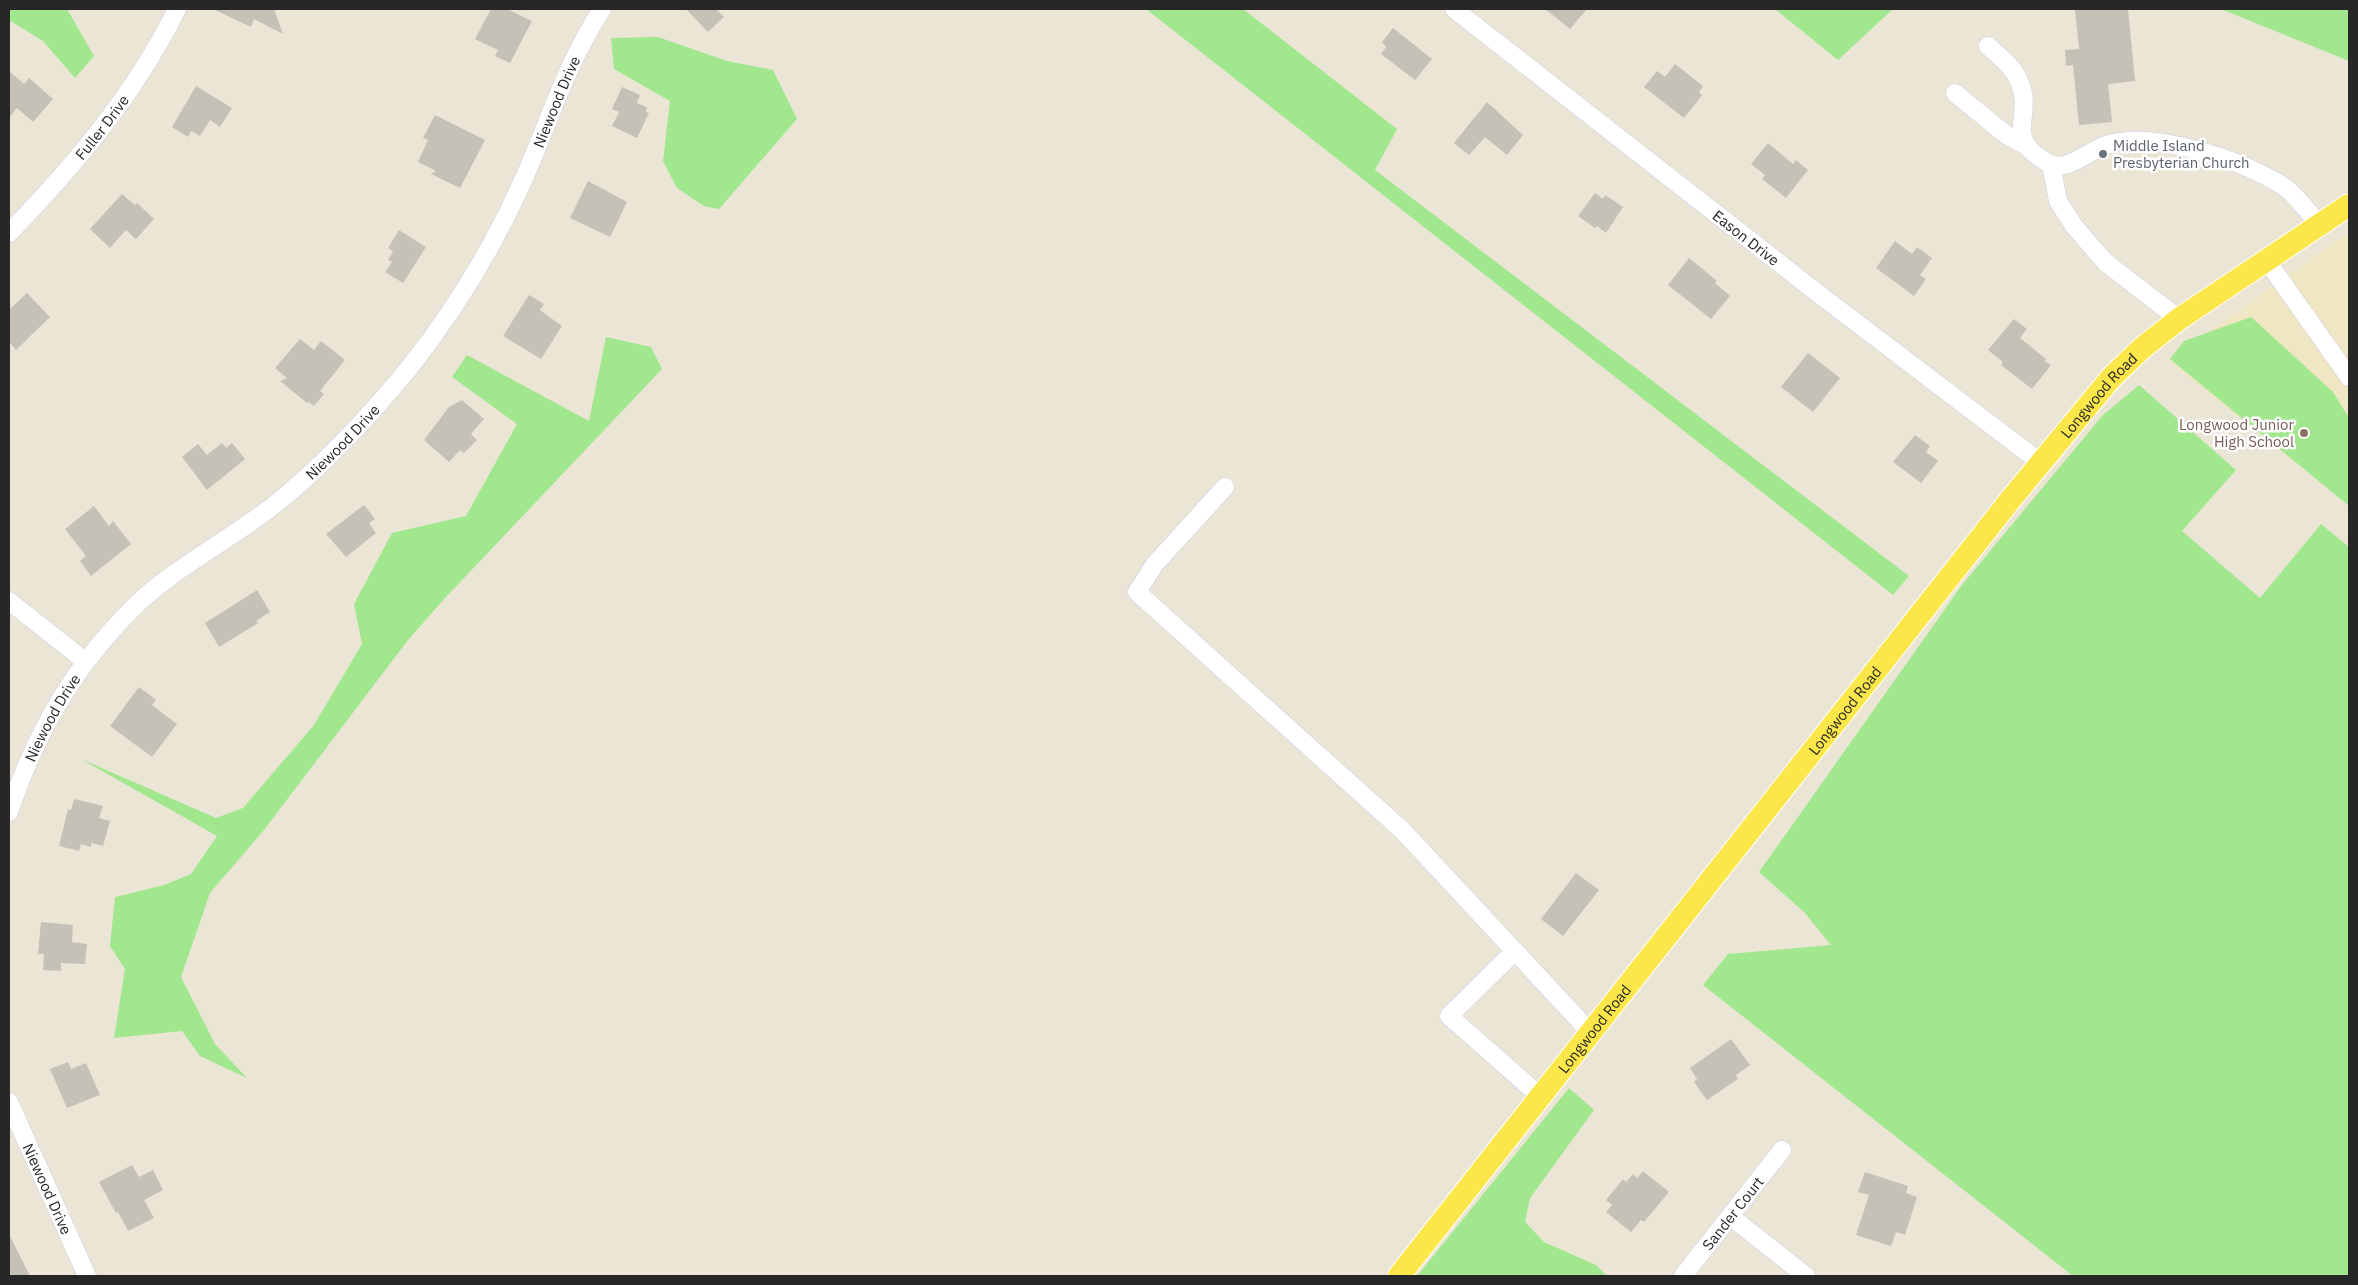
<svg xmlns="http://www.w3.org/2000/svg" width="2358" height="1285" font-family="'IBM Plex Sans',sans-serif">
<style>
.education{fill:#efe6c3}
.green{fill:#a1e78d}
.building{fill:#c6c1b6}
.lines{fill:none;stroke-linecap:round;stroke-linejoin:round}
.minor-casing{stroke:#cccde2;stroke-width:19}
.major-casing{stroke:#fff;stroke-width:24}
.minor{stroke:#fff;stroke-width:18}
.major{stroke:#fce74b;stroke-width:22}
.worship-dot{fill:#6b7280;stroke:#fff;stroke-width:2}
.education-dot{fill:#8d6e63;stroke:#fff;stroke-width:2}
.labels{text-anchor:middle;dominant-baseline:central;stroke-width:5;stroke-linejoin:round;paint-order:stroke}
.street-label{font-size:15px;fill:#272727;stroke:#fff}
.worship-label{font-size:15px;fill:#5b616d;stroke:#fff;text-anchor:start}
.education-label{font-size:15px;fill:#785e54;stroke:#fff;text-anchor:end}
</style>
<rect width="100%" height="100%" fill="#ebe5d6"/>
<path class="education" d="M2349,232V505L2168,361Z"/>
<path class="green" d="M9,9H67L94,56L75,78L43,41L9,20Z
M1146,9H1243L1397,129L1375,170L1909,576L1893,595Z
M1775,9H1893L1838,60Z
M2221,9H2349V61Z
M658,37L727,61L773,70L797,119L719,209L704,206L677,188L663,161L670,101L614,69L611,38Z
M2251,317L2333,392L2349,418V506L2170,359L2184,341Z
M606,337L651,347L662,369L446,597L408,640L264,830L210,893L181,977L215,1044L247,1078L200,1056L182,1031L114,1038L125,969L110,946L115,897L164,885L191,874L217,836L81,759L216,818L243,808L314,725L362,644L354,604L392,533L466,516L517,424L452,377L467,355L589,421Z
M2139,385L2236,470L2182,531L2260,598L2321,524L2349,547V1276H2073L1703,985L1728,954L1831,945L1804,912L1759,872L1962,585L2103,415Z
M1569,1088L1594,1110L1530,1198L1525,1222L1544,1242L1596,1265L1607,1276H1417Z"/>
<path class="building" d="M213,9H274L283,34L254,19L251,27Z
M491,9H507L532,21L510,63L495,56L498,50L475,39Z
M686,9H716L724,17L708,32Z
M1545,9H1587L1570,29Z
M2075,9H2128L2135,81L2108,84L2112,122L2079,125L2073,65L2066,66L2065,50L2079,49Z
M1393,28L1432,59L1415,80L1381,54L1386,47L1382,42Z
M1675,64L1703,86L1699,92L1702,95L1684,118L1644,87L1657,71L1665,77Z
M9,71L24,84L29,78L53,99L33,122L17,108L9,118Z
M196,86L232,108L220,127L210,120L200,136L191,131L188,137L172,127Z
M622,87L640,95L637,103L647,107L646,112L649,113L637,138L612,126L619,112L612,109Z
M1487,102L1523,135L1507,155L1485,137L1469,155L1454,143Z
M435,115L485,140L460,188L431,174L436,171L418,162L428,140L423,138Z
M1768,143L1793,164L1796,160L1808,170L1786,198L1762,179L1765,175L1751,164Z
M588,181L627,202L610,237L570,218Z
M1595,193L1603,199L1605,195L1610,198L1623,207L1606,233L1597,226L1595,228L1578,216Z
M122,194L135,205L137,203L154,219L136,239L126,230L110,248L90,229Z
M399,230L426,247L403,283L385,272L392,262L388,260L393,251L388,248Z
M1895,241L1912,254L1917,247L1932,258L1920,275L1926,279L1914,296L1876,268Z
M1689,258L1717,281L1715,283L1730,296L1711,319L1668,285Z
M27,293L50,317L16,350L9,342V310Z
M529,295L544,304L540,310L562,326L541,359L503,336Z
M2014,319L2027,329L2020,338L2046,359L2044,361L2051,365L2032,389L2001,365L2003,362L1988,350Z
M300,339L314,350L321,341L345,360L320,391L324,394L314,406L309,402L307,403L280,381L287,378L275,368Z
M1808,353L1840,378L1813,412L1781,387Z
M462,400L484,419L471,434L477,440L464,453L460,450L449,462L424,440L449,407Z
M1915,435L1930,446L1926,452L1938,461L1921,483L1893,462Z
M222,443L226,448L232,443L245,459L207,490L182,457L198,444L207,455Z
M364,505L375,519L369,523L376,533L346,557L326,534Z
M94,506L109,526L113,521L131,544L91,576L80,561L86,556L65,529Z
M257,590L270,612L256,621L258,623L219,647L205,623Z
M139,687L156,700L152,705L177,724L152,757L110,726Z
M74,799L103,806L99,818L110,821L103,846L91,843V847L81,844L79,851L59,846L68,809L71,810Z
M1576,873L1599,890L1563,936L1541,919Z
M41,922L73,925L72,942L87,944L85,964L61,963V971L43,970L44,954H38Z
M1731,1039L1750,1065L1736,1075L1738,1079L1707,1100L1694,1082L1697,1079L1690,1068Z
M68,1062L71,1069L86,1063L100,1095L67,1108L50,1069Z
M132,1165L139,1177L153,1170L163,1190L144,1200L154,1218L128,1231L118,1212L116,1213L99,1182Z
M1643,1171L1669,1192L1644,1222L1641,1220L1631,1232L1606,1212L1612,1205L1606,1200L1623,1179L1626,1182L1633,1174L1637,1178Z
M1865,1172L1908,1186L1906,1193L1917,1197L1905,1235L1896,1232L1891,1246L1856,1235L1869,1195L1858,1192Z
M9,1234L30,1276H9Z"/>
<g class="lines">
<g class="minor-casing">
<g id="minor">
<path id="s1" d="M1454,9L1820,295L2041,463"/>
<path d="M1988,46C2000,57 2014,67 2020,83C2034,119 2001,138 2050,164C2067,172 2090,150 2106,145C2153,130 2243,160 2283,186C2297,195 2308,213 2320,225"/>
<path d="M1955,93L2005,134L2025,145"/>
<path d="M2051,164L2058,201L2074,226L2105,262L2179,319"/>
<path id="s2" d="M9,233C75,165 135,94 177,9"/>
<path d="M2267,261L2349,377"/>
<path d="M1225,487L1155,564L1137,592L1403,831L1591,1033"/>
<path d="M9,601L85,661"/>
<path id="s3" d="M9,812C37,730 74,666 136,605C177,566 229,540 273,506C323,466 369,417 409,368C456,309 495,244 525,176C550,119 568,61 602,9"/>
<path d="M1515,951L1449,1016L1541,1097"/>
<path id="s4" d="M9,1102L87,1276"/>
<path d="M1730,1216L1806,1276"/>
<path id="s5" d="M1683,1276L1782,1150"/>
</g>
</g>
<g class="major-casing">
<g id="major">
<path id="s6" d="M1399,1276L2011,499L2111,378L2141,349L2179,319L2349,205"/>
</g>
</g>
<use href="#minor" class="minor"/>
<use href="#major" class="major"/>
</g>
<circle class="worship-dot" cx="2103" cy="154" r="5"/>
<circle class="education-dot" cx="2304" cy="433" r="5"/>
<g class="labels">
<g class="street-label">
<text stroke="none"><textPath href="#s3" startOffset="914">Niewood Drive</textPath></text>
<text stroke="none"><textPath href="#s2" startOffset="141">Fuller Drive</textPath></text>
<text stroke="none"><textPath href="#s1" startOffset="371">Eason Drive</textPath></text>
<text stroke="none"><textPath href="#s6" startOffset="1125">Longwood Road</textPath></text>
<text stroke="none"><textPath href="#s3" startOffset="509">Niewood Drive</textPath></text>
<text stroke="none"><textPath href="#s6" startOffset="720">Longwood Road</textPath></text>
<text stroke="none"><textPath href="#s3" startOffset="104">Niewood Drive</textPath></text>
<text stroke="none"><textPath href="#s6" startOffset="315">Longwood Road</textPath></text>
<text stroke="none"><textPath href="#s4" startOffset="95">Niewood Drive</textPath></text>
<text stroke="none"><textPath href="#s5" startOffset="80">Sander Court</textPath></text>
</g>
<g class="worship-label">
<text x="2113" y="145">Middle Island<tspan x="2113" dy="17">Presbyterian Church</tspan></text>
</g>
<g class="education-label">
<text x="2294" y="424">Longwood Junior<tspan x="2294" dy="17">High School</tspan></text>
</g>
</g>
<rect width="2358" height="1285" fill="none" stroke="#272727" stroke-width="20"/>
</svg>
